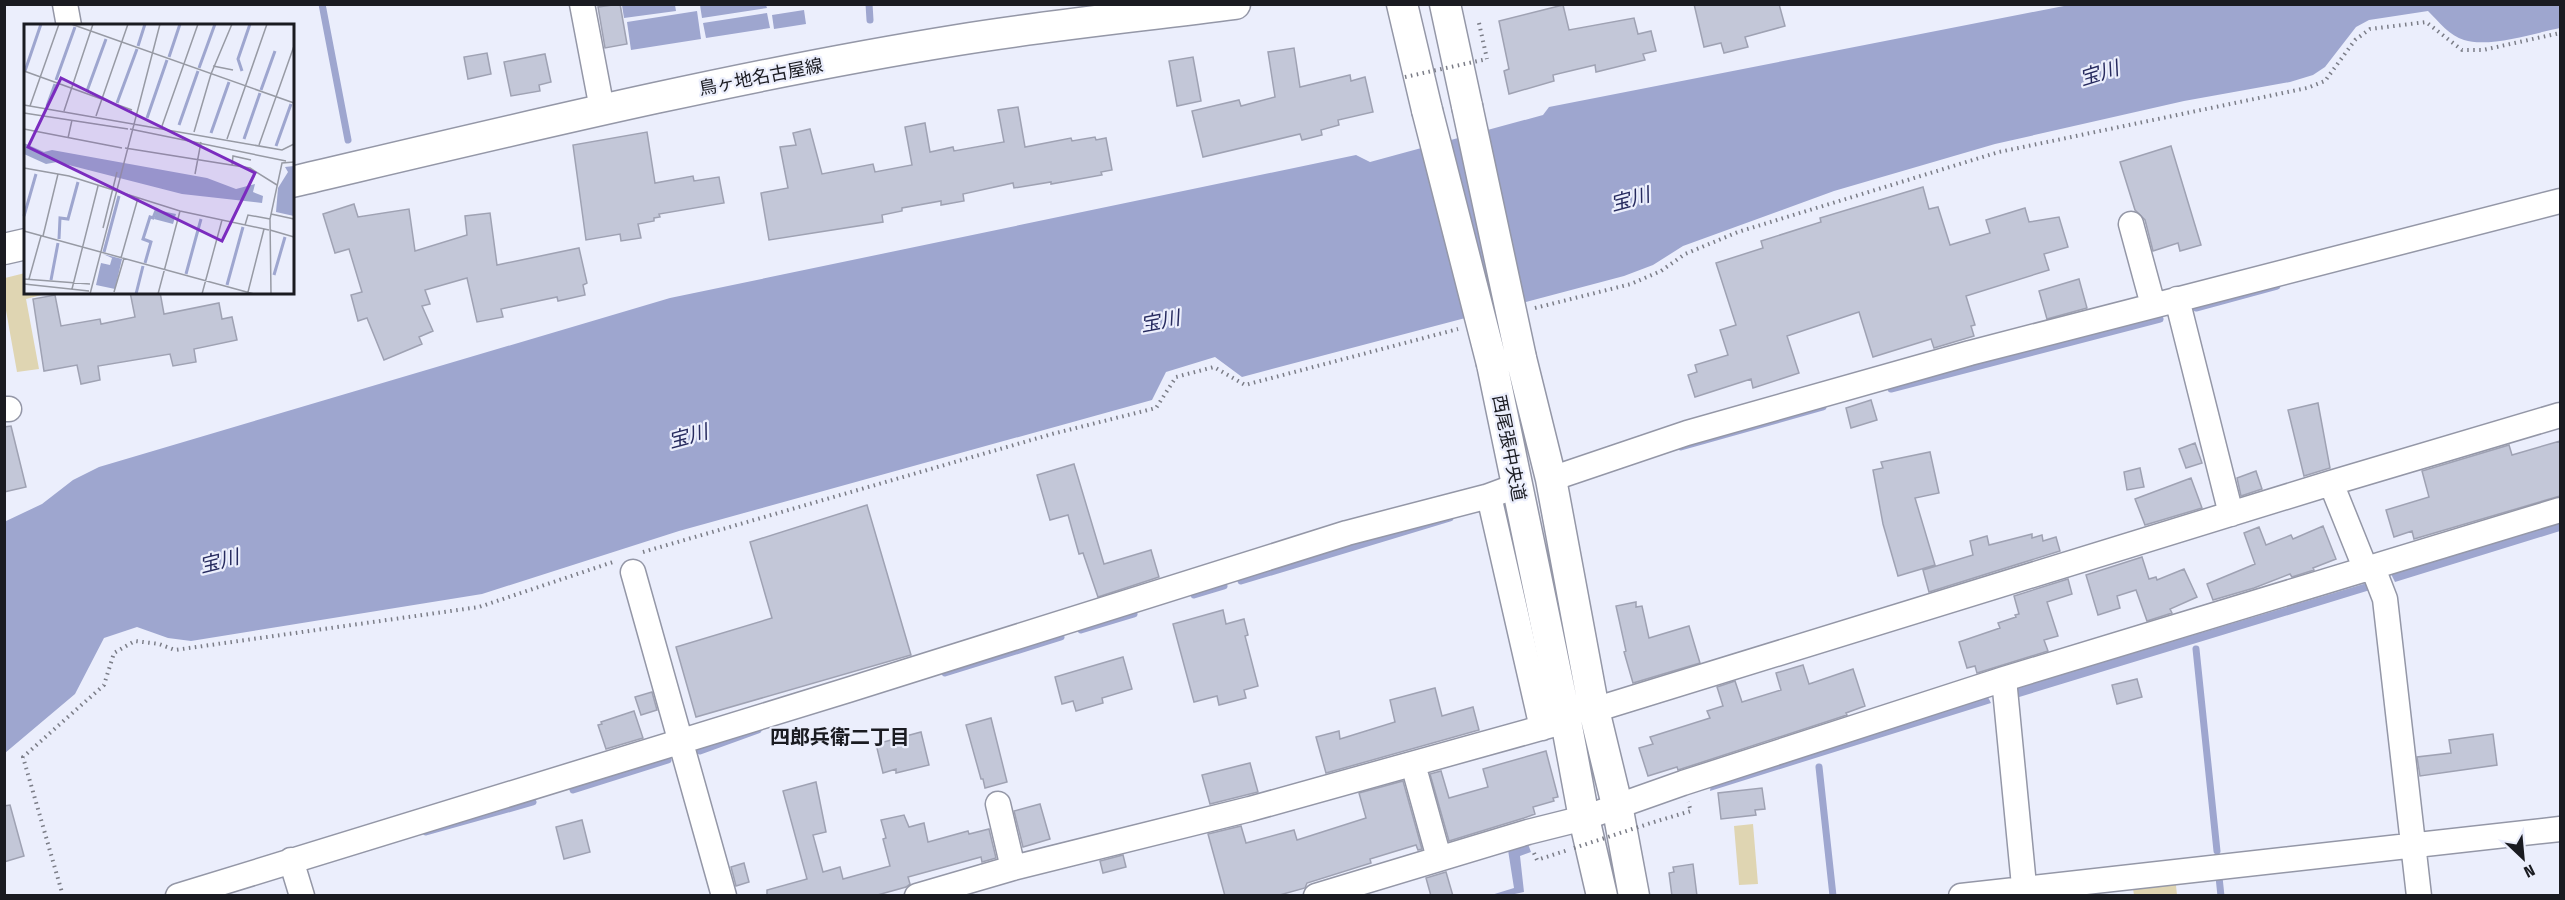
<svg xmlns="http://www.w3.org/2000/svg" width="2565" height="900" font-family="'Fira Sans Condensed','Noto Sans JP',sans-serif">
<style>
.green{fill:#dfd5b2}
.water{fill:#9ea6cf}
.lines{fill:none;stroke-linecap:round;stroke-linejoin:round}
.stream{stroke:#9ea6cf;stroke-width:7}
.building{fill:#c3c7d8;stroke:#9fa2b3;stroke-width:1.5}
.minor-casing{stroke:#9497a7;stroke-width:27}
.major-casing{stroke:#9497a7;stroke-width:33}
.path{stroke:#7b7d87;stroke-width:4;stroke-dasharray:1.5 4.5;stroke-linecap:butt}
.minor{stroke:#fff;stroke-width:24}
.major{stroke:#fff;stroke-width:30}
.major-bridge-casing{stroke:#9497a7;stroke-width:33;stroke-linecap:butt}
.path-bridge{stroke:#7b7d87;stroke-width:4;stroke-dasharray:1.5 4.5;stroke-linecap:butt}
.major-bridge{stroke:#fff;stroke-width:30}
.labels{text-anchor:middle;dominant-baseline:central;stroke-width:4.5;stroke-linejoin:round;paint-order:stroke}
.street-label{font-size:18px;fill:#1a1b21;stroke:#ebeefc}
.water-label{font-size:20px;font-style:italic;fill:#272b5f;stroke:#ebeefc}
.neighbourhood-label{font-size:20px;font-weight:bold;fill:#1a1b21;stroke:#ebeefc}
.inset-river{fill:none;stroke:#9ea6cf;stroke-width:3}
.inset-road{fill:none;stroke:#979aa4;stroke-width:1.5}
.view{fill:#7b2cbf;fill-opacity:0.15;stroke:#7b2cbf;stroke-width:3}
.inset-edge{fill:none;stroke:#1a1b21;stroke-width:3}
</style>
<rect width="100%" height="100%" fill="#ebeefc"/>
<path class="green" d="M25,273L26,292L49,293L26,299L39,369L17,372L5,305V278Z
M1753,824L1758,884L1739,885L1734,826Z
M2175,876L2177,895H2134L2132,882Z"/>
<path class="water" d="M622,5H675L676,11L624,18Z
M700,5H766L767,8L702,18Z
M2069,5H2560V28C2535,33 2489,48 2464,40C2450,36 2439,22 2428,11L2369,20L2356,27L2325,67L2313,75L2290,82L2184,101L1995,144L1834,191L1683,246L1653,265L1624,276L1242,377L1215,357L1166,372L1152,400L679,531L482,594L191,641L168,638L137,627L104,638L75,694L5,753L4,522L42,504L73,480L99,467L670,298L1356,155L1370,162L1543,115L1549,107Z
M804,10L806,24L774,29L772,15Z
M697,11L701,39L631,50L627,22Z
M767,13L770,28L706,38L703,23Z
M2560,521V531L2395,582L2391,574Z
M2367,583L2370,590L2016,698L2013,689Z
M1988,697L1991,703L1710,791L1711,784Z
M1528,844L1531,852L1520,856L1524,892L1510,895L1488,896L1514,888L1508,850Z"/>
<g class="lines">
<path class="stream" d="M322,4L348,140
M869,4L870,20
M2196,308L2277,286
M1891,389L2160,319
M1681,447L1823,407
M1241,581L1450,518
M1194,595L1224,586
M1081,630L1134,614
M2196,649L2217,851
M945,673L1061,637
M700,751L758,730
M1819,767L1833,896
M573,790L668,760
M426,832L533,802
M2219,877L2221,896"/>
</g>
<path class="building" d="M620,4L627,44L605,48L598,7Z
M1694,4H1779L1785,26L1745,37L1748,47L1724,53L1721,43L1704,47Z
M1563,5L1569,30L1634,18L1638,34L1651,31L1656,51L1643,54L1645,60L1596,72L1595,65L1553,75L1554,81L1509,94L1504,71L1509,69L1499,21Z
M1294,48L1300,87L1350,75L1351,81L1365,77L1373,112L1338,120L1339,125L1321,130L1322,135L1302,140L1300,134L1203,157L1192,111L1239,100L1241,106L1275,97L1268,52Z
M487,53L491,74L468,79L464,57Z
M545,54L551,82L539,85L540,91L511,96L504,62Z
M1193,57L1201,101L1177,106L1169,61Z
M1018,107L1025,147L1071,138L1072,141L1095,137L1096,140L1106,138L1112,170L1101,172L1102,175L1051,184V182L1014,188L1013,183L963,194L964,201L941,205V201L902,208V211L882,215L883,222L769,240L761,193L788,188L780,147L796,145L793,133L810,129L822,174L873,164L875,172L912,165L905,127L925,123L930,152L953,147L954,151L1004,142L998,110Z
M647,132L655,183L693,176L694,181L719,177L724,203L659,214L660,217L654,218V221L638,224L641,238L621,241L620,234L586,240L573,145Z
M2171,146L2201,245L2180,251L2178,243L2153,251L2145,220L2135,210L2120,162Z
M1923,187L1929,209L1938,207L1950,245L1990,233L1986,220L2025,208L2029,222L2059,217L2068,247L2044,254L2049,270L1966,296L1975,325L1971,326L1974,336L1934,348L1931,339L1873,357L1859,312L1787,336L1799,373L1753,388L1751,379L1695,397L1688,375L1697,372L1695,365L1728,355L1720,330L1736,325L1716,263L1763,248L1761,241L1821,222L1820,218Z
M354,204L358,217L409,209L415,251L467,235L465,216L490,213L497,265L579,248L587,283L583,285L585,295L558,301L557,297L501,309L503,317L477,322L467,278L425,290L430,304L422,306L433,331L419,337L422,344L384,360L367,318L358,321L351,295L362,292L349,249L335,253L323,214Z
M2079,279L2087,308L2047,319L2039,291Z
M130,292H160L164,314L219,303L222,319L232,317L237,340L194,349L196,362L173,366L170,354L98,366L100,380L81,384L77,365L44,371L33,299L55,295L61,326L100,319L101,324L135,317Z
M1871,400L1877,420L1851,428L1846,408Z
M2318,403L2330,468L2304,476L2288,410Z
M11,426L26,487L4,492V427Z
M2560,441V496L2414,539L2412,531L2394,537L2386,510L2429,497L2422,471L2509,445L2512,455Z
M2195,443L2202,463L2186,468L2179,449Z
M1930,452L1939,493L1915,498L1935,565L1898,576L1883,524L1873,470L1883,468L1881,462Z
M1074,464L1104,564L1151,550L1159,577L1098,597L1083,553L1079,554L1068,515L1050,520L1037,475Z
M2140,468L2144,487L2127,490L2124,472Z
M2256,471L2262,489L2241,496L2237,478Z
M2191,478L2202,508L2145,525L2135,499Z
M867,505L911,655L696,717L676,647L772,618L750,542Z
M2323,526L2336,559L2313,568L2314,570L2292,577L2290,574L2254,588L2213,600L2207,584L2255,564L2244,533L2259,527L2266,545L2291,535L2293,539Z
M2032,534V538L2042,535L2043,541L2056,537L2060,551L1929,592L1923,570L1973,555L1970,541L1987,536L1989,545Z
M2142,557L2149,579L2156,577L2157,580L2184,569L2197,597L2170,609L2172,613L2147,621L2136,590L2117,596L2120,608L2098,615L2086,575Z
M2068,579L2072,594L2047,602L2058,636L2044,640L2048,651L1977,673L1975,666L1967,668L1959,642L2000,628L1998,623L2016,617L2015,615L2019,614L2014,596Z
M1636,602V607L1642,606L1649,638L1689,626L1700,663L1633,683L1624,652L1626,651L1616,606Z
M1223,610L1226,624L1244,619L1248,635L1245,636L1258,686L1244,690L1246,698L1219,705L1217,696L1194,702L1173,624Z
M1123,657L1132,689L1102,698L1103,703L1076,711L1073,701L1062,704L1055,677Z
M1803,665L1809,684L1853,669L1865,706L1846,713L1847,715L1678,770L1677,767L1648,776L1639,748L1653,744L1650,737L1710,718L1707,711L1723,706L1717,687L1735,681L1742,702L1781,690L1776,673Z
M2137,679L2142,697L2117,704L2112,685Z
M1435,688L1442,716L1473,707L1479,730L1326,773L1316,737L1339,731L1340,739L1395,722L1390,700Z
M652,692L657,710L641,715L635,697Z
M634,711L643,738L606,749L598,725L602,724L601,722Z
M991,718L1007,782L985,788L983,779H981L966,725Z
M921,732L929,765L896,773V769L883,773L876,744Z
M2493,734L2497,765L2420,776L2417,757L2451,753L2449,740Z
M1546,751L1558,797L1553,798L1554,801L1533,807L1535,814L1524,818L1449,841L1430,774L1441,771L1449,798L1488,787L1483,769Z
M1250,763L1258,792L1210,804L1202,775Z
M1403,781L1422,849L1418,850L1416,845L1370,859L1371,863L1307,883L1305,888L1276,896H1225L1208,834L1241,826L1246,843L1294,830L1297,840L1366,818L1359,793Z
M816,782L826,832L813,835L823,872L840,867L843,879L890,866L883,839L886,838L881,820L904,815L909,827L924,823L928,842L968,831L969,834L989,829L996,858L982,862L981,857L908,877L910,884L906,887L874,896H767V890L807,879L783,791Z
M1762,788L1765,809L1755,810L1756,815L1721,819L1718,793Z
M1040,804L1050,839L1023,847L1014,811Z
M10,805L24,856L4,862V806Z
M582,820L590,852L564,859L556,827Z
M1123,855L1126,867L1103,873L1100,861Z
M744,863L749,882L736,886L731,867Z
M1693,864L1697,896H1672L1669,873L1674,872L1673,867Z
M1446,872L1453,896H1431L1426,878Z"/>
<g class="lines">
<g class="minor-casing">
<path id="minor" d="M65,4L69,26
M582,4L602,109
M2131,224L2153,305
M2177,299L2231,514
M4,409H9
M1551,479L1687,433L1970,353L2560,201
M2331,483L2366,570
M1489,496L1542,728
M2373,568L2385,599L2419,896
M633,572L724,896
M2004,679L2025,896
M1594,710L2331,483L2560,415
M1413,764L1439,858
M998,804L1013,868
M291,860L302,896
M178,896L848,690L1347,533L1489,496L1516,486
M917,896L1013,868L1250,809L1566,721
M1316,896L1528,832L1584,818L1683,783L2004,679L2560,510
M1961,896L2560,829"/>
</g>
<g class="major-casing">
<path id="major" d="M1402,4L1427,110
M1445,4L1467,106
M292,182C513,130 734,76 958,40C1050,25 1143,16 1235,4
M4,249L26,244
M1521,358L1551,479L1594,710L1617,805L1634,896
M1492,364L1566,721L1584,818L1602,896"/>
</g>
<path class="path" d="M1479,23L1487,59
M1535,308L1631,284L1661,271L1685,254L1738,232L1999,152L2307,88L2325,81L2355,40L2370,29L2426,22L2462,50H2483L2560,33
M643,552L1052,434L1156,408L1176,377L1214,367L1245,385L1458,329
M1654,822L1691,811L1688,802
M1534,853L1537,860L1568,850
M63,896L23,757L104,685L114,653L135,641L159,644L175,650L479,607L613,562"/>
<use href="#minor" class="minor"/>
<use href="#major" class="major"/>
<g class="major-bridge-casing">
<path id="major-bridge" d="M1467,106L1521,358
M1427,110L1492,364"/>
</g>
<path class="path-bridge" d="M1405,77L1487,59
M1574,848L1654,822"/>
<use href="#major-bridge" class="major-bridge"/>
</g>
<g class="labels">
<g class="street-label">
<text transform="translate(761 77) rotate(-11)">鳥ヶ地名古屋線</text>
<text transform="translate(1509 448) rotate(79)">西尾張中央道</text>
</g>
<g class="water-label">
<text transform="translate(2099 73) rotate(-17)">宝川</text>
<text transform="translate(1630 199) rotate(-15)">宝川</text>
<text transform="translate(1160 321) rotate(-11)">宝川</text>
<text transform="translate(688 436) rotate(-15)">宝川</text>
<text transform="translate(219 561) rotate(-14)">宝川</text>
</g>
<g class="neighbourhood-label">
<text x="840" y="737">四郎兵衛二丁目</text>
</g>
</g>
<g transform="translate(24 24)">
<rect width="270" height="270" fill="#ebeefc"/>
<path d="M0,119L20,128L28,126L183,154L212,165L231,160L229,168L239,172L238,179L158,170L33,138L22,140L0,130ZM270,142V192L252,188L254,164L264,148L261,143ZM133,186L152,190L149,200L130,195ZM79,230L98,235L91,265L72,261L77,239L86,241L88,234Z" fill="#9ea6cf"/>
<path class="inset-river" d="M114,22L121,0M145,33L156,0M175,44L191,0M1,47L17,0M218,47L214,35L226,0M32,56L51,3M237,66L251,27M63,67L82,15M93,79L113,25M23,82L31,60M123,94L143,36M155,101L174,47M187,109L205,58M220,115L236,69M252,122L267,80M0,192L12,150M35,215L36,194L44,195L54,158M80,228L95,172M121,239L127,218L119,215L126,193L129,194L133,184M162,250L177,195M250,251L261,213M27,256L34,219M203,261L219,203M112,270L119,242"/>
<path class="inset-road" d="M47,0L270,79M189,42L209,46M0,47L108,86M0,81L258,126L270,120M6,82L35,0M40,87L69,0M0,89L104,105M72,92L104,0M138,102L174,0M0,105L98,124M106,105L262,137M170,108L187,50L208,0M44,114L48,96M203,115L243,0M235,121L270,22M101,124L226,144L253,161M208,141L209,132L227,136M0,144L45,152L156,187L245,206M171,150L177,118M247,190L270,195M221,201L224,191L246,195M79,204L93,148M246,206L270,213M0,207L230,270M19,212L34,150M97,234L114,174M0,255L66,260M5,255L17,212M0,260L65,267M48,265L74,162M90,268L100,234M224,268L240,205M66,270L136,0M134,270L156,187M178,270L198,196M247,270L246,195L258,139L270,138"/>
<path class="view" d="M37,54L231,149L198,217L4,123Z"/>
<rect width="270" height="270" class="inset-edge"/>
</g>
<rect width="2565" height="900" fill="none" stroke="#1a1b21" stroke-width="12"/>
<g transform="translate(2523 858) rotate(154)" stroke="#ebeefc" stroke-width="4.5" paint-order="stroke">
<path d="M0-4.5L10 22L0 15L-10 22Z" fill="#1a1b21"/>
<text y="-9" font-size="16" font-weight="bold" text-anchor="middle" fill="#1a1b21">N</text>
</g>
</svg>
